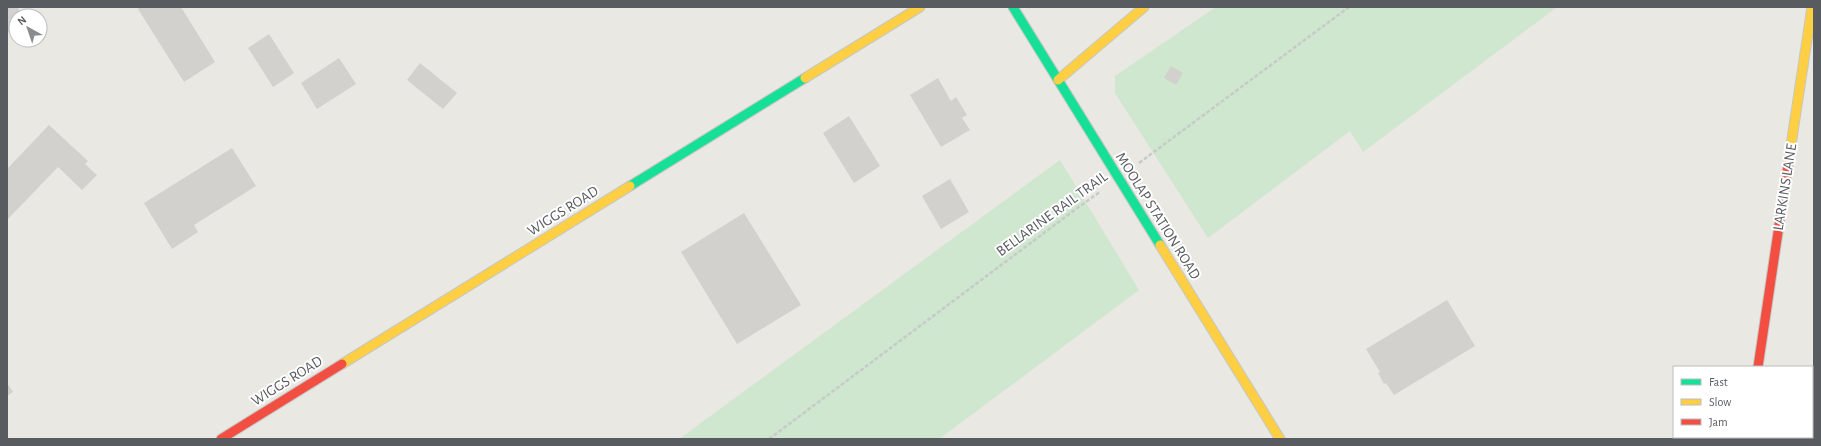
<svg xmlns="http://www.w3.org/2000/svg" width="1821" height="446" font-family="'Alegreya Sans',sans-serif">
<style>
.green{fill:#cfe6cf}
.building{fill:#d2d1cd}
.lines{fill:none;stroke-linecap:round;stroke-linejoin:round}
.street-casing{stroke:#c5c6c4;stroke-width:24}
.fast-casing{stroke:#c6c7c5;stroke-width:11}
.slow-casing{stroke:#c6c7c5;stroke-width:11}
.jam-casing{stroke:#c6c7c5;stroke-width:11}
.path{stroke:#c6cbc8;stroke-width:2.5;stroke-dasharray:4 2;stroke-linecap:butt}
.street{stroke:#fcfcfb;stroke-width:22}
.fast{stroke:#16e098;stroke-width:9}
.slow{stroke:#ffcf43;stroke-width:9}
.jam{stroke:#f24e42;stroke-width:9}
.labels{text-anchor:middle;dominant-baseline:central;stroke-width:4;stroke-linejoin:round;paint-order:stroke}
.street-label{font-size:15px;fill:#585b60;stroke:#fff}
</style>
<rect width="100%" height="100%" fill="#e9e8e2"/>
<path class="green" d="M1216,7H1557L1363,152L1350,131L1208,238L1115,93V76Z
M1060,160L1139,290L939,439H679Z"/>
<path class="building" d="M7,7H17L23,16H16V27L7,33Z
M141,7H181L215,62L184,82L138,9Z
M269,34L294,73L273,87L248,48Z
M339,58L356,84L317,109L301,83Z
M420,63L457,93L443,109L407,80Z
M1171,66L1183,73L1176,85L1164,78Z
M938,78L951,101L956,97L967,115L962,118L970,130L941,147L910,95Z
M849,116L880,166L854,183L823,133Z
M49,125L88,161L85,164L97,175L82,190L58,167L7,220V169Z
M232,148L256,186L194,225L198,232L172,249L144,203Z
M950,179L969,212L941,229L922,196Z
M744,213L801,305L737,344L681,252Z
M1447,300L1475,346L1394,395L1386,383L1384,384L1378,373L1380,372L1366,349Z
M7,383L13,392L7,396Z"/>
<g class="lines">
<g class="street-casing">
<path id="street" d="M1747,439V437"/>
</g>
<g class="fast-casing">
<path id="fast" d="M1013,7L1160,245
M630,186L805,78"/>
</g>
<g class="slow-casing">
<path id="slow" d="M805,78L920,7
M1058,80L1144,7
M1788,165L1812,7
M1160,245L1280,439
M342,364L630,186"/>
</g>
<g class="jam-casing">
<path id="jam" d="M1758,367L1788,165
M221,439L342,364"/>
</g>
<path class="path" d="M1139,163L1349,7
M769,439L1080,206L1100,192"/>
<use href="#street" class="street"/>
<use href="#fast" class="fast"/>
<use href="#slow" class="slow"/>
<use href="#jam" class="jam"/>
</g>
<g class="labels">
<g class="street-label">
<text transform="translate(1785 187) rotate(-81)">LARKINS LANE</text>
<text transform="translate(563 211) rotate(-32)">WIGGS ROAD</text>
<text transform="translate(1052 214) rotate(-36)">BELLARINE RAIL TRAIL</text>
<text transform="translate(1158 216) rotate(58)">MOOLAP STATION ROAD</text>
<text transform="translate(287 381) rotate(-32)">WIGGS ROAD</text>
</g>
</g>
<rect width="1821" height="446" fill="none" stroke="#585b60" stroke-width="16"/>
<rect x="1673" y="366" width="140" height="72" fill="#ffffff" stroke="#bcbdbf"/>
<rect x="1681" y="379" width="20" height="6" fill="#16e098" stroke="#bcbdbf"/>
<text x="1709" y="386" font-size="12" fill="#585b60">Fast</text>
<rect x="1681" y="399" width="20" height="6" fill="#ffcf43" stroke="#bcbdbf"/>
<text x="1709" y="406" font-size="12" fill="#585b60">Slow</text>
<rect x="1681" y="419" width="20" height="6" fill="#f24e42" stroke="#bcbdbf"/>
<text x="1709" y="426" font-size="12" fill="#585b60">Jam</text>
<g transform="translate(28 28) rotate(320)"><circle r="19" fill="#ffffff" stroke="#bcbdbf"/>
<path d="M0-3L7 15L0 10L-7 15Z" fill="#8b8c8e"/>
<text y="-6" font-size="11" font-weight="bold" text-anchor="middle" fill="#585b60">N</text>
</g>
</svg>
